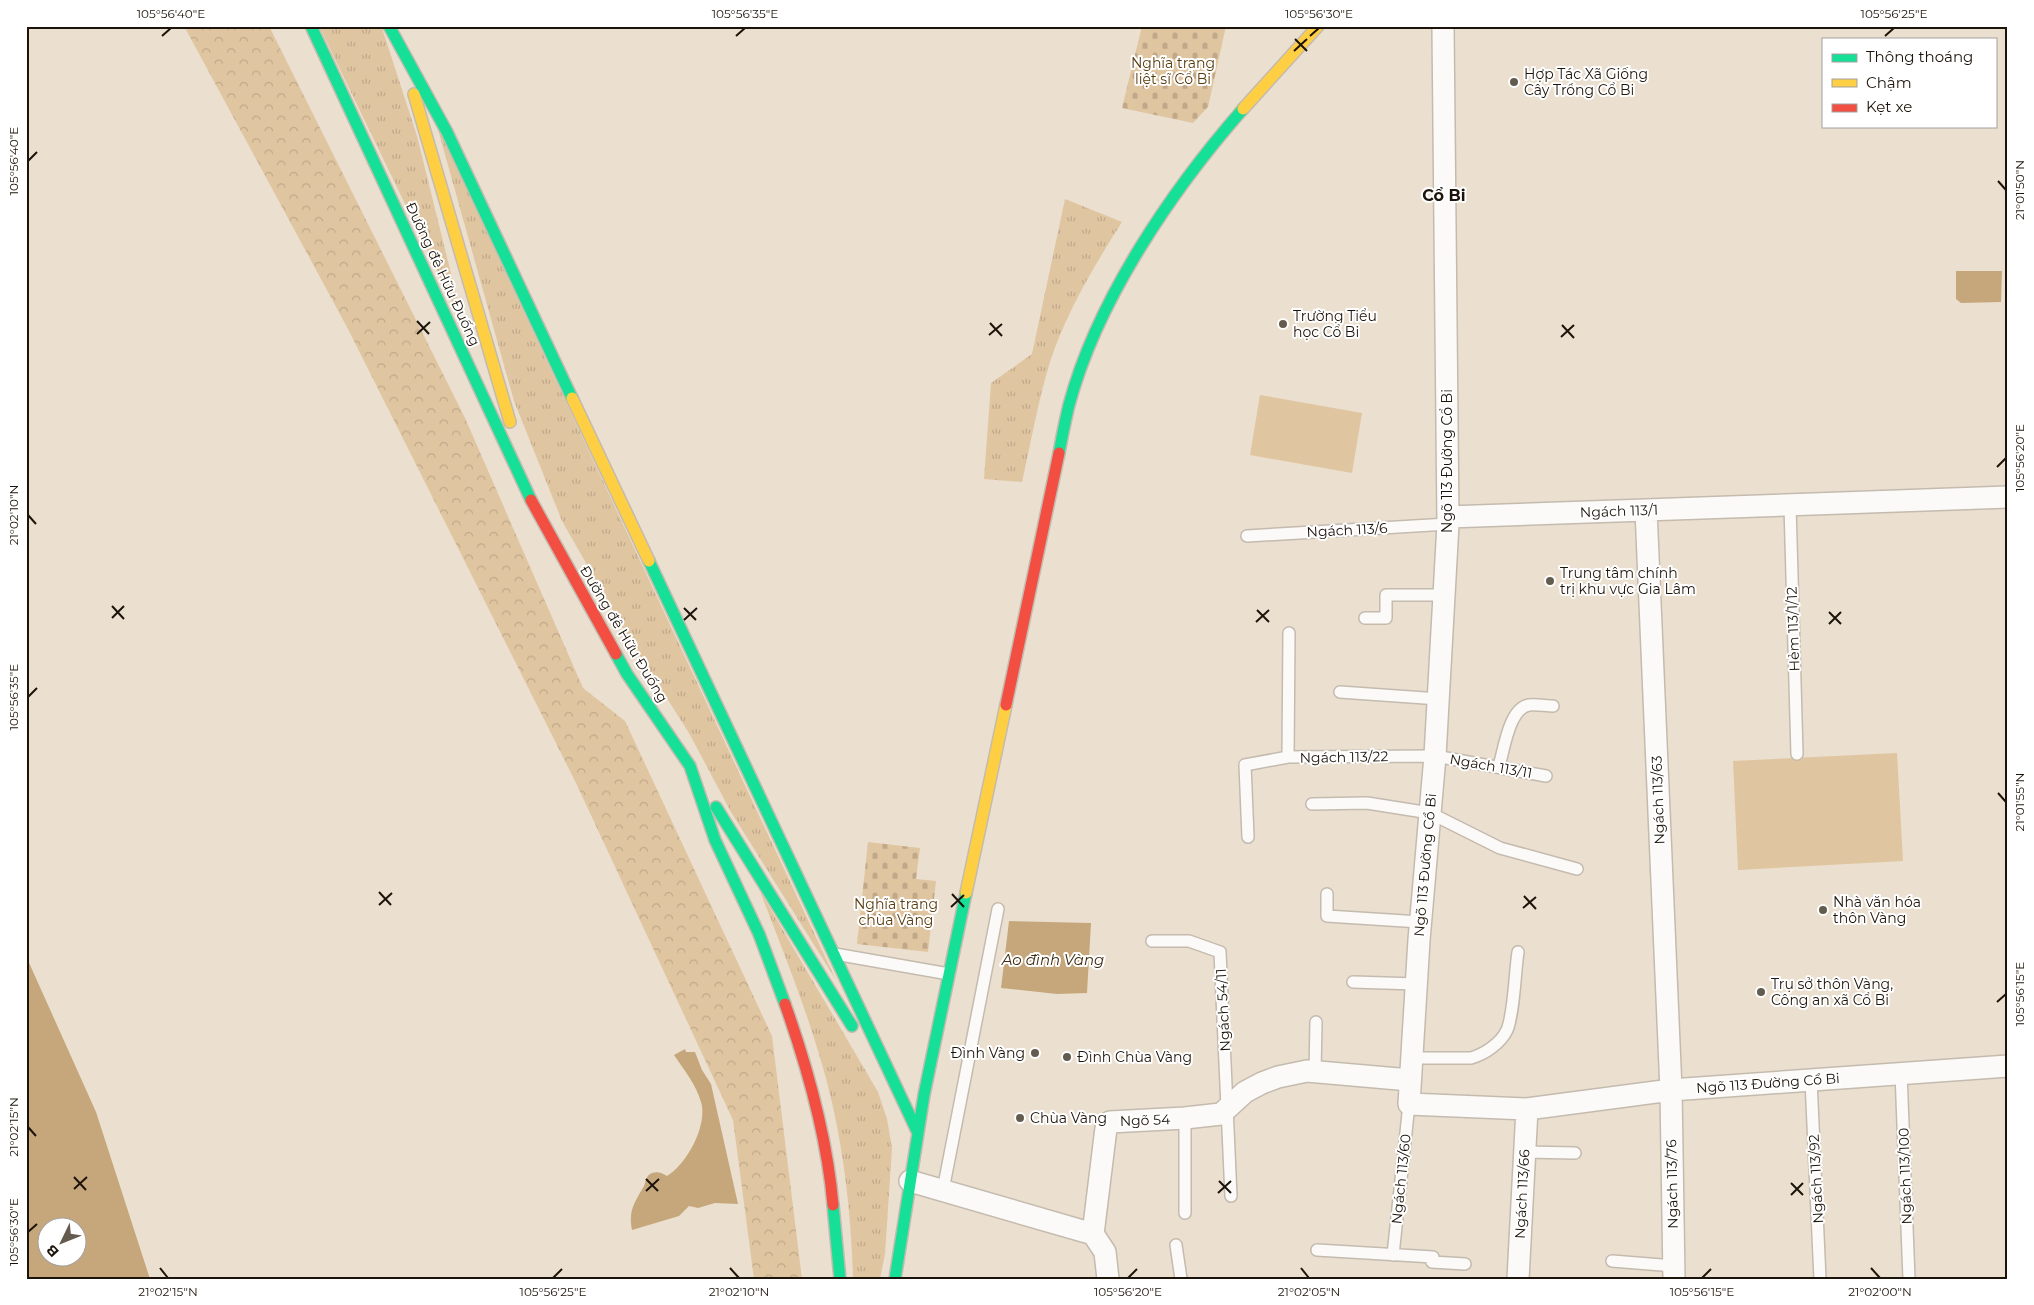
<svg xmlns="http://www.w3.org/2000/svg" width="2034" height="1305" font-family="Montserrat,sans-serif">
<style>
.grass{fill:url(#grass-tufts)}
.forest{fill:url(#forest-crowns)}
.cemetery{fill:url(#cemetery-stones)}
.pitch{fill:#e0c5a1}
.water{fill:#c6a77b;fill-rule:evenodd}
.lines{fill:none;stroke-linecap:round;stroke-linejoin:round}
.lane-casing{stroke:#c4bbaf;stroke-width:14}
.street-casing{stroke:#c4bbaf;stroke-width:24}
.fast-casing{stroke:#c4bbaf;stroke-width:14}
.slow-casing{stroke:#c4bbaf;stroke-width:14}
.jam-casing{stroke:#c4bbaf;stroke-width:14}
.lane{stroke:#fcfaf8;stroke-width:11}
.street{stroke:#fcfaf8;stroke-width:21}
.fast{stroke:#16e098;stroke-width:11}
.slow{stroke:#ffcf43;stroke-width:11}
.jam{stroke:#f24e42;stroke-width:11}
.ticks{fill:none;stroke:#1c140a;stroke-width:2}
.poi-dot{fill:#645b4f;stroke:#fff;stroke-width:2}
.labels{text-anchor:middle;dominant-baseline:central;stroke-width:4;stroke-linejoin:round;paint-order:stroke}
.park-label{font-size:14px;fill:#573b0d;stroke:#fff}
.poi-label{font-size:14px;fill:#1c140a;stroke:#fff;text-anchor:start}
.street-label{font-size:14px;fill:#1c140a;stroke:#fff}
.water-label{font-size:15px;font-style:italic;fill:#3e2d13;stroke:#fff}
.quarter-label{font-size:16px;font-weight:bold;fill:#1c140a;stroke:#fff}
.neatline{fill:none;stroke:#1c140a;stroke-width:2}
.ticks-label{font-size:12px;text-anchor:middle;fill:#1c140a}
</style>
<defs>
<pattern id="grass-tufts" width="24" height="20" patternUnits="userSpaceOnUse" patternTransform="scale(1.25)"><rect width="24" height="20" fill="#e0c5a1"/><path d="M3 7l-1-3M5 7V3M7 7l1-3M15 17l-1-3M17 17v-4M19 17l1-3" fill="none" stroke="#c0a889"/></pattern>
<pattern id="forest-crowns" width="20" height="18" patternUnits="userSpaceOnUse" patternTransform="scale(1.25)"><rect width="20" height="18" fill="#e0c5a1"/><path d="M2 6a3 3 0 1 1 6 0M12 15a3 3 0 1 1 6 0" fill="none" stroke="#c0a889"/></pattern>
<pattern id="cemetery-stones" width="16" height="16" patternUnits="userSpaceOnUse" patternTransform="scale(1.25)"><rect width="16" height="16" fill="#e0c5a1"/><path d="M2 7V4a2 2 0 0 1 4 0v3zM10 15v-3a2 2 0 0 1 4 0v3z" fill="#c0a889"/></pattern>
</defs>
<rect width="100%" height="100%" fill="#ebdfcf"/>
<path class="grass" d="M319,26H381L382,28L417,136L464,326Z
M437,126L836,980L731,812L689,733L628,637L562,521L514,401Z
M1065,199L1122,222C1094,266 1066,313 1050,362C1038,401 1031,442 1022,482L984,479L991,383L1032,354Z
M760,891L878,1092L887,1119L892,1148L885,1254L880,1279H853C851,1203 841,1124 818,1051C802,997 780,944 760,891Z"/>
<path class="forest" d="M184,26H269L465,418L583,688L625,721L772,1036L802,1279H754L733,1120L576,783L348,329Z"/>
<path class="cemetery" d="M1142,26H1226L1208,107L1193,123L1122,108Z
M868,842L920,848L916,879L936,881L928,952L857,944Z"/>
<path class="pitch" d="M1260,395L1362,413L1352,473L1250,455Z
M1897,753L1903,861L1738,870L1733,761Z"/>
<path class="water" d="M1956,271H2002L2001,302L1961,303L1956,299Z
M1009,921L1091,923L1087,993L1057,994L1001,988Z
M26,956L96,1112L150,1279H26ZM48,1228H78V1258H48Z
M685,1049L686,1052H695L702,1070L711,1084L738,1204L715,1203L698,1208L689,1206L679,1216L632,1230C628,1210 635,1202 644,1186C646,1181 646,1175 652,1173C658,1171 662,1173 667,1176C687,1164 708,1125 701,1102C696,1084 684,1070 674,1055Z"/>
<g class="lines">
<g class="lane-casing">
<path id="lane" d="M1790,505L1797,754
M1247,536L1448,524
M1365,618H1386V595H1445
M1289,633L1288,757L1435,756L1546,776
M1340,692L1439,699
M1499,766C1504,750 1509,708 1529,705C1537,704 1546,706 1553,706
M1312,804L1367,803L1430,813L1500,848L1577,869
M1248,837L1245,765L1288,757
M1327,894V916L1420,922
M1152,941H1189L1220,952L1231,1196
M835,954L949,974
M1353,982L1416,984
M1412,1058H1471C1485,1054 1501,1043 1507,1030C1514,1014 1515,971 1518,952
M1315,1072L1316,1022
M1901,1073L1909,1279
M1811,1080L1820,1279
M1524,1152L1575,1153
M943,1190L998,909
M1185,1213V1118
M1176,1245L1181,1279
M1317,1250L1433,1257L1432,1262L1465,1264
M1393,1255L1409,1104
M1612,1261L1674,1266"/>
</g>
<g class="street-casing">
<path id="street" d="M1443,26L1448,524L1435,756L1419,940L1409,1104L1527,1109L1671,1090L2008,1066
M1646,510L1671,1090L1674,1279
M1448,517L2008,497
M910,1181L1093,1234L1106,1128L1110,1122L1185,1118L1221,1114L1245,1092L1262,1083L1278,1077L1307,1071L1410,1080
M1093,1234L1105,1252L1108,1279
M1518,1279L1527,1109"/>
</g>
<g class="fast-casing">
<path id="fast" d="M311,26L531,500
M389,26L447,132L572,398
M1059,453C1062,437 1065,421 1069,405C1097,300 1172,190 1243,109
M649,561L917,1131
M616,654L627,674L690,766L715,840L759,934L785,1004
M716,807L852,1026
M833,1205L840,1279
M895,1279L924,1095L966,893"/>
</g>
<g class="slow-casing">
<path id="slow" d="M414,94L510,422
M1243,109L1318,26
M572,398L649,561
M966,893L1006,705"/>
</g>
<g class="jam-casing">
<path id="jam" d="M531,500L616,654
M1006,705L1059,453
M785,1004C808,1069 827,1136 833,1205"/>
</g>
<use href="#lane" class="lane"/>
<use href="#street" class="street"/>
<use href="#fast" class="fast"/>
<use href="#slow" class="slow"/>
<use href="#jam" class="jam"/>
</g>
<path class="ticks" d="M162,36L171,28M736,36L745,28M1310,36L1319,28M1885,36L1894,28M1295,39L1307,51M1294,51L1307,39M28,161L37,152M1998,181L2006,190M417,321L429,334M990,323L1002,336M1562,325L1574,338M417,334L430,322M989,335L1002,324M1561,337L1574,325M1997,467L2006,458M28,515L36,524M112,606L124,619M684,608L696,620M1257,610L1269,622M1829,612L1841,624M112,618L124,606M684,620L697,608M1256,622L1269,610M1829,624L1841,612M28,697L37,688M1998,793L2006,802M379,892L391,905M952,894L964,907M1524,896L1536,909M379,905L392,893M951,907L964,895M1523,908L1536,897M1997,1002L2006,994M28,1127L36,1136M74,1177L86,1190M646,1179L658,1191M1219,1181L1231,1193M1791,1183L1803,1195M74,1189L87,1177M646,1191L659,1179M1218,1193L1231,1181M1791,1195L1803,1183M28,1232L37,1224M160,1268L168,1278M730,1268L739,1278M1301,1268L1309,1278M1871,1268L1880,1278M553,1278L562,1269M1128,1278L1137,1269M1702,1278L1711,1269"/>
<g class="poi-dot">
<circle cx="1514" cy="82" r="5"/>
<circle cx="1283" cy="324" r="5"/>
<circle cx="1550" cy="581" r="5"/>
<circle cx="1823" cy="910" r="5"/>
<circle cx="1761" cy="992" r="5"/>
<circle cx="1035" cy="1053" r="5"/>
<circle cx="1067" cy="1057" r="5"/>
<circle cx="1020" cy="1118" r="5"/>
</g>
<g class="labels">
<g class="park-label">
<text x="1173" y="63">Nghĩa trang<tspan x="1173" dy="16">liệt sĩ Cổ Bi</tspan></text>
<text x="896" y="904">Nghĩa trang<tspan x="896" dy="16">chùa Vàng</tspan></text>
</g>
<g class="poi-label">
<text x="1524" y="74">Hợp Tác Xã Giống<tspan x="1524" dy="16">Cây Trồng Cổ Bi</tspan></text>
<text x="1293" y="316">Trường Tiểu<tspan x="1293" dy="16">học Cổ Bi</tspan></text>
<text x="1560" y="573">Trung tâm chính<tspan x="1560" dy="16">trị khu vực Gia Lâm</tspan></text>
<text x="1833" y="902">Nhà văn hóa<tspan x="1833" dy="16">thôn Vàng</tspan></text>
<text x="1771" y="984">Trụ sở thôn Vàng,<tspan x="1771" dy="16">Công an xã Cổ Bi</tspan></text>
<text x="1025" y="1053" text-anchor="end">Đình Vàng</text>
<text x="1077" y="1057">Đình Chùa Vàng</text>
<text x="1030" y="1118">Chùa Vàng</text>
</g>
<g class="street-label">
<text transform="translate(443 274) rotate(65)">Đường đê Hữu Đuống</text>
<text transform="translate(1447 461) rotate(-90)">Ngõ 113 Đường Cổ Bi</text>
<text transform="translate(1619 511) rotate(-2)">Ngách 113/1</text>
<text transform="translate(1347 530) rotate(-3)">Ngách 113/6</text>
<text transform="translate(1793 629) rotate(-92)">Hẻm 113/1/12</text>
<text transform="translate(624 634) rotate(59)">Đường đê Hữu Đuống</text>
<text transform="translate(1344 757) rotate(-1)">Ngách 113/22</text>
<text transform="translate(1491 766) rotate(10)">Ngách 113/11</text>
<text transform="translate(1658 800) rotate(-92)">Ngách 113/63</text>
<text transform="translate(1425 865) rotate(-85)">Ngõ 113 Đường Cổ Bi</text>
<text transform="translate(1223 1010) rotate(-93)">Ngách 54/11</text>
<text transform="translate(1768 1083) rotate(-4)">Ngõ 113 Đường Cổ Bi</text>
<text transform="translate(1145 1120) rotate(-2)">Ngõ 54</text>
<text transform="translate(1905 1176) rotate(-92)">Ngách 113/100</text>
<text transform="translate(1401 1179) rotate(-84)">Ngách 113/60</text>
<text transform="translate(1816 1179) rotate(-93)">Ngách 113/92</text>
<text transform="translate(1672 1184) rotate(-91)">Ngách 113/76</text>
<text transform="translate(1522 1194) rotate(-87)">Ngách 113/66</text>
</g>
<g class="water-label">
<text x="1053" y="959">Ao đình Vàng</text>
</g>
<g class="quarter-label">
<text x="1444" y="195">Cổ Bi</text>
</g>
</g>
<rect width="2034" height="1305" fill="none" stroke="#ffffff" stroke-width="55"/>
<rect x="1822" y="38" width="175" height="90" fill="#ffffff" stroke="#a4a19d"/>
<rect x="1832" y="54" width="25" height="8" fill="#16e098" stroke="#a4a19d"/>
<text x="1866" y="62" font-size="15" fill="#1c140a">Thông thoáng</text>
<rect x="1832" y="79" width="25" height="8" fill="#ffcf43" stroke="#a4a19d"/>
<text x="1866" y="88" font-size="15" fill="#1c140a">Chậm</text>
<rect x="1832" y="104" width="25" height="8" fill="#f24e42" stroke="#a4a19d"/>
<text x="1866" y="112" font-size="15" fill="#1c140a">Kẹt xe</text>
<g transform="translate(62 1242) rotate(227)"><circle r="24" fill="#ffffff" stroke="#a4a19d"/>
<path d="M0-4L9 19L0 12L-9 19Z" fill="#645b4f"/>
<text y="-8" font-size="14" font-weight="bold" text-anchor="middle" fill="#1c140a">B</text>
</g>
<rect x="28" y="28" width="1978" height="1250" class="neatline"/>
<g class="ticks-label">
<text x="171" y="18">105°56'40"E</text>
<text x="745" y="18">105°56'35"E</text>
<text x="1319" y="18">105°56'30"E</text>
<text x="1894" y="18">105°56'25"E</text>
<text transform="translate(14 161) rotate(-90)" y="4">105°56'40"E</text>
<text transform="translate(2020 190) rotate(-90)" y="4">21°01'50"N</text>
<text transform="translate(2020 458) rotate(-90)" y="4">105°56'20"E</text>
<text transform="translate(14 515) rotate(-90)" y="4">21°02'10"N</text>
<text transform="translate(14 697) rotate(-90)" y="4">105°56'35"E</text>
<text transform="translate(2020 802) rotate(-90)" y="4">21°01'55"N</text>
<text transform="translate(2020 994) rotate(-90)" y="4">105°56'15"E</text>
<text transform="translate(14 1127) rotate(-90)" y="4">21°02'15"N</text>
<text transform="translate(14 1232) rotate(-90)" y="4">105°56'30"E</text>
<text x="168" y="1296">21°02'15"N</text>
<text x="553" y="1296">105°56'25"E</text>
<text x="739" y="1296">21°02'10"N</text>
<text x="1128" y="1296">105°56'20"E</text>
<text x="1309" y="1296">21°02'05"N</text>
<text x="1702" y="1296">105°56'15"E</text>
<text x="1880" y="1296">21°02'00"N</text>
</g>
</svg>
